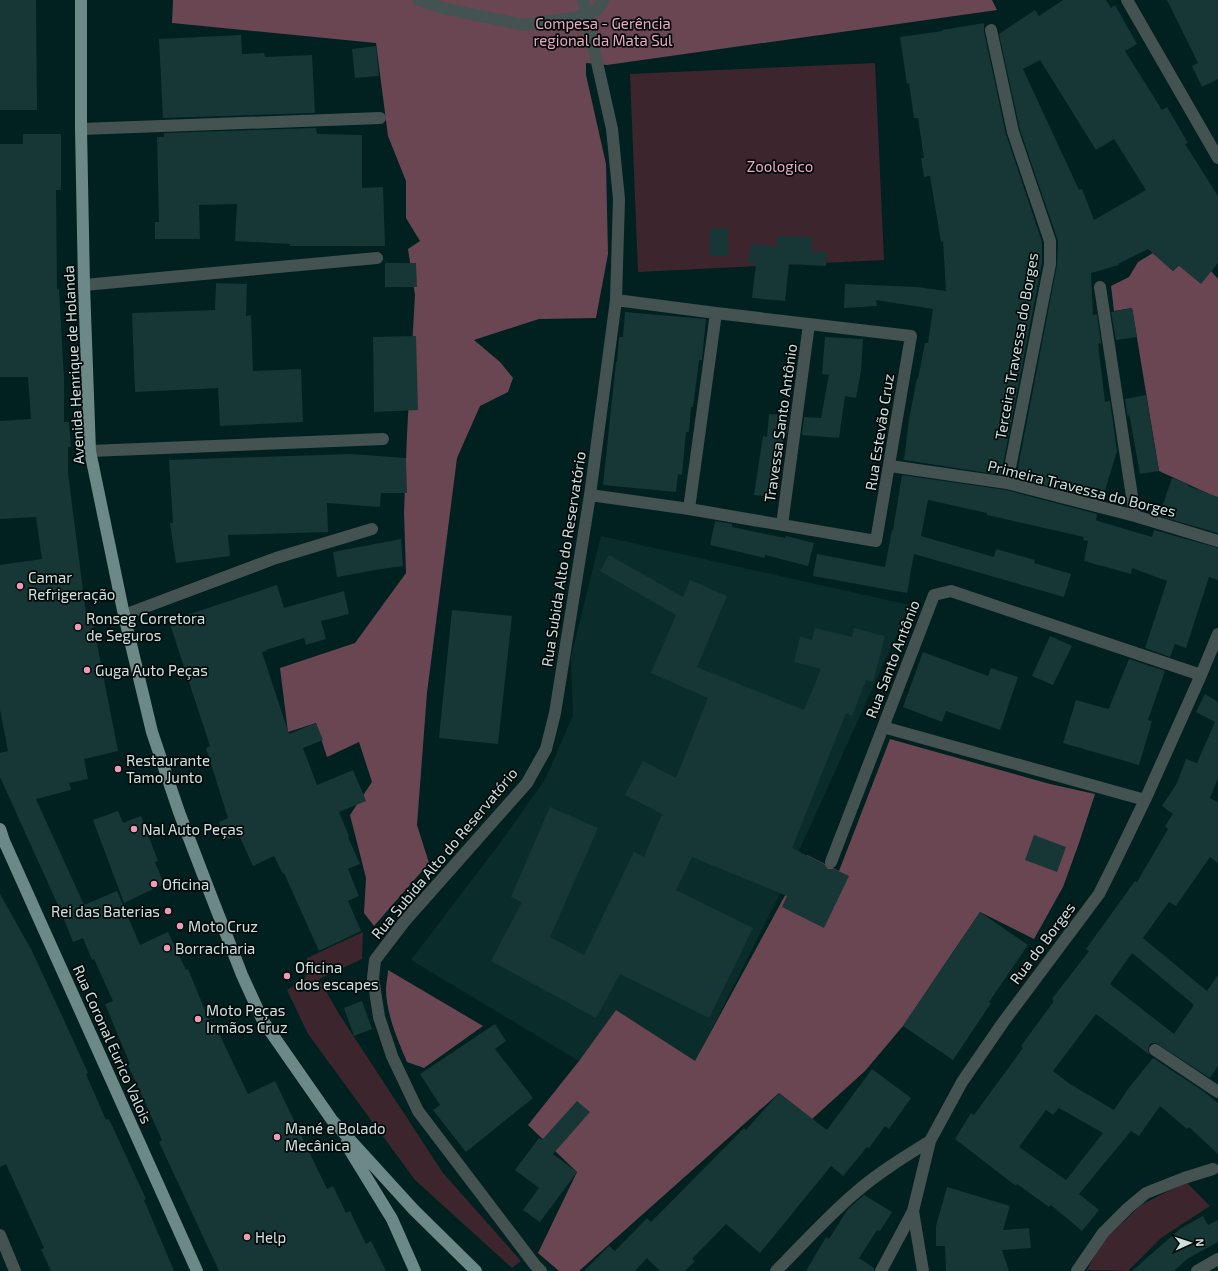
<svg xmlns="http://www.w3.org/2000/svg" width="1218" height="1271" font-family="'Exo 2',sans-serif">
<style>
.built{fill:#0a2d2c}
.green{fill:#3d252d}
.forest{fill:#6a4652}
.building{fill:#163736;fill-rule:evenodd}
.lines{fill:none;stroke-linecap:round;stroke-linejoin:round}
.minor{stroke:#445251;stroke-width:12}
.major{stroke:#6c8887;stroke-width:12}
.poi-dot{fill:#f09ab7;stroke:#010808;stroke-width:1.5}
.labels{text-anchor:middle;dominant-baseline:central;stroke-width:3.5;stroke-linejoin:round;paint-order:stroke}
.park-label{font-size:15px;fill:#ecaac0;stroke:#010808}
.street-label{font-size:15px;fill:#cee0df;stroke:#010808}
.poi-label{font-size:15px;fill:#cee0df;stroke:#010808;text-anchor:start}
</style>
<rect width="100%" height="100%" fill="#002120"/>
<path class="built" d="M601,536L910,605L776,902L695,1062L616,1010L579,1061L411,960L503,839L546,778L573,715L571,657Z"/>
<path class="green" d="M875,63L884,260L638,272L630,74Z
M363,932L362,959L319,979L339,1014L443,1173L521,1261L512,1268L415,1180L308,1034L287,990L305,979L307,958Z
M1186,1182L1210,1206L1161,1238L1128,1271L1087,1270L1101,1243L1141,1205Z"/>
<path class="forest" d="M173,0H992L997,10L607,65L586,63V75L606,164L608,254L596,318L539,319L474,340L500,362L513,378L508,392L480,406L457,458L427,693L417,825L429,863L374,926L364,913L366,878L350,815L372,782L359,742L327,757L316,723L288,732L280,668L355,643L406,573L404,513L407,434L415,295L408,249L420,241L406,218V181L388,136L376,43L172,23Z
M1194,251L1218,279V498L1159,471L1132,308L1114,311L1111,286L1129,277L1138,262L1153,253L1173,271Z
M890,739L1050,784L1095,794L1079,843L1063,887L1034,939L980,912L903,1026L865,1071L812,1119L779,1093L579,1271H559L538,1253L577,1172L528,1125L579,1061L616,1010L695,1061L807,855L839,871Z
M388,970L483,1026L424,1068L407,1062C398,1041 386,1013 386,989C386,983 388,976 388,970Z"/>
<path class="building" d="M0,0H36L37,110H0Z
M1063,0H1106L1111,8L1115,5L1137,44L1125,51L1162,110L1167,107L1188,143L1185,144L1218,196V263L1201,284L1178,265L1173,271L1148,249L1118,264L1119,265L1091,273L1093,315L1097,314L1101,343L1098,344L1105,402L1110,401L1117,451L1102,500L1016,478L1057,265L1058,241L1020,130L999,34L1035,10L1039,16ZM1040,60L1096,150L1114,139L1146,190L1094,220L1082,189L1079,190L1023,69Z
M1167,0H1218V79L1202,87L1192,66L1198,63Z
M984,23V32L1006,134L1042,242V263L1001,475L904,460L909,420L917,378L918,379L925,343H928L933,309L876,300L877,306L844,308L845,284L917,287L946,291L943,241L941,242L930,176L924,177L921,158H924L918,118H914L909,83L907,84L900,37L942,31V30Z
M241,35L242,54L264,53L265,57L312,55L315,113L163,118L159,39Z
M376,46L379,76L355,78L352,49Z
M316,128L317,134L362,135V188L383,187L385,246H290V244L235,241L237,204L199,205L200,239H155V222H159L157,137H164V133Z
M23,134H61V190H56L57,289H59L64,379V422H69L71,447H68V473L86,614L91,613L118,751L84,759L88,779L69,783L71,790L36,799L84,905L117,891L140,945L168,932L186,970L188,969L211,1025L214,1023L248,1094L275,1081L327,1189L333,1186L346,1213L350,1211L366,1244L371,1241L386,1271H219L159,1142L162,1140L128,1065L130,1064L105,1004L113,1001L94,959L92,960L83,938L73,942L62,914L0,777V753L8,751L0,710V565L42,559L36,517L0,519V421L31,419L28,377H0V144H23Z
M710,228H728V256H710Z
M777,236L812,237L811,251L827,252L826,266L789,264L785,301L752,298L756,264L748,263L751,244L777,247Z
M385,263H416L417,287H385Z
M216,283L247,284L246,316L251,315L253,371L301,369L303,422L220,426L218,388L135,392L132,313L215,310Z
M1132,308L1137,337L1116,340L1111,312Z
M625,312L706,319L702,360H699L693,407H691L689,432H686L682,475L678,474L676,492L603,485L616,362H617L619,337H623Z
M416,336L418,410L374,412L373,337Z
M825,337L863,339L861,371L856,398L845,396L839,438L802,435L804,417L821,418L829,375L822,374Z
M1146,395L1159,471L1140,474L1129,413L1128,419L1125,399Z
M769,414L789,415L787,434H784L778,477H776L774,497L754,495L763,436L767,437Z
M350,454L406,458L407,493H381L380,507L327,503L328,532L228,535L230,556L176,563L170,523H173L169,460Z
M902,475L1006,490L1097,514L1096,520L1101,522L1152,537L1154,530L1218,548V580L1209,577L1186,648L1175,644L1170,657L1145,648L1167,581L1132,568L1131,574L1084,561L1088,541L1083,540L1084,537L987,515V513L928,500L921,536L994,557L996,549L1035,560L1034,563L1071,574L1064,597L914,554L907,593L813,576L817,554L885,567L892,530H893Z
M1172,478L1189,484L1188,486L1218,497V533L1159,516Z
M715,521L732,524V527L785,538L786,536L814,543L808,566L765,555V558L710,545Z
M401,539L403,566L381,569L337,577L333,552Z
M609,555L683,597L690,580L727,596L697,667L804,710L821,669L794,662L800,637L812,640L815,628L852,637L854,628L885,636L873,682L866,680L852,716L846,713L792,848L824,864L828,869H834L849,876L824,928L782,907L787,896L692,857L676,890L753,928L709,1018L620,974L596,1018L491,961L522,902L511,897L550,807L598,828L550,937L584,955L634,852L644,857L662,814L625,795L643,761L676,778L708,698L651,673L676,615L600,571Z
M277,585L284,608L344,591L349,614L321,621L326,639L306,645L304,638L266,650L267,651L262,652L289,734L316,723L323,740L303,748L317,785L353,770L366,801L339,812L349,836L348,837L360,864L348,869L359,896L348,901L361,931L319,951L284,873L283,874L274,856L253,866L239,835L226,840L219,822L228,818L206,748L210,746L169,621Z
M452,610L512,616L498,744L439,738Z
M1050,636L1072,646L1053,685L1032,676Z
M923,652L988,676L991,668L1018,677L1000,730L946,711L942,722L903,707Z
M1129,659L1165,671L1148,720L1152,721L1139,765L1063,743L1076,700L1108,709L1109,708Z
M1205,694L1218,702V778L1210,798L1218,802V863L1210,857L1176,906L1169,902L1143,938L1207,991L1218,975V1066L1210,1078L1156,1043H1151L1149,1046L1148,1050L1150,1055L1096,1014L1053,1071L1070,1084L1114,1110L1128,1089L1153,1058L1203,1091L1218,1103V1154L1189,1127L1187,1129L1160,1106L1139,1136L1131,1131L1079,1194L1099,1210L1082,1231L1051,1205L1049,1207L1017,1184L1016,1186L955,1139L971,1113L974,1115L1023,1048L1021,1046L1054,1001L1052,999L1089,951L1086,949L1135,881L1137,882L1168,829L1165,826L1173,814L1162,806L1177,783L1186,759L1197,763L1215,722L1196,712ZM1132,953L1194,1005L1174,1034L1110,984ZM1059,1108L1103,1133L1066,1180L1019,1147L1046,1110L1053,1115Z
M118,811L123,823L141,816L158,861L155,862L164,884L124,903L93,820Z
M1034,835L1066,847L1057,872L1025,860Z
M0,894L32,951L69,1031L88,1073L86,1074L106,1120L109,1119L146,1199L144,1200L174,1271H51L41,1249L44,1248L6,1164L0,1167Z
M980,912L1028,945L989,1002L991,1003L953,1060L903,1026Z
M362,1001L372,1029L354,1036L344,1008Z
M495,1024L506,1041L495,1049L533,1098L466,1152L433,1110L440,1105L420,1074Z
M872,1069L911,1098L889,1129L885,1126L869,1148L867,1147L843,1176L831,1166L760,1253L726,1224L692,1259L695,1261L685,1271H660L647,1258L635,1271H584L609,1246L615,1251L647,1218L651,1222L744,1128L746,1130L779,1093L827,1130Z
M577,1101L590,1112L553,1154L577,1172L540,1222L523,1210L539,1188L515,1170L539,1138L542,1140Z
M947,1187L1010,1206L1003,1230L1029,1228L1031,1248L1002,1250L1009,1271H946L945,1246H936V1226Z
M864,1195L892,1212L880,1231L877,1230L859,1258L874,1268V1271H806L826,1237L829,1239L848,1209Z
M1203,1216L1208,1225L1218,1220V1242L1187,1259L1174,1271H1132L1181,1228Z"/>
<g class="lines">
<path class="minor" d="M418,0L443,8L524,25L586,16L597,10L604,0
M1127,0L1218,158
M991,30L1013,132L1050,241V264L1007,483
M81,129L380,118
M84,285L377,258
M1100,287L1135,516
M90,451L383,439
M890,466L1007,483L1135,516L1218,541
M590,495L689,509L876,541L911,336L716,313L616,300
M689,509L716,313
M782,525L809,324
M124,615L276,558L372,529
M883,727L1145,800
M831,862L934,595L951,591L1201,675
M1155,1050L1218,1092
M0,1235L15,1271
M541,1271L535,1265L418,1111L392,1056L379,1017L373,978L375,960L404,922L527,783L546,749L555,713L590,495L616,300L619,199L612,129L583,0
M776,1271C802,1245 827,1217 855,1193C878,1173 904,1157 930,1141
M881,1271L913,1211
M923,1271L913,1211L930,1141L962,1082L1004,1021L1099,894L1115,862L1145,800L1201,675L1218,634
M1077,1271L1103,1233L1128,1208L1146,1193L1184,1178L1213,1169
M1197,1271L1218,1259"/>
<path class="major" d="M81,0V129L84,285L90,451L124,615L152,732L179,812L210,893L242,975L263,1021L332,1120L414,1210L476,1271
M0,829L4,841L197,1271
M346,1144L392,1219L415,1271"/>
</g>
<g class="poi-dot">
<circle cx="20" cy="586" r="4"/>
<circle cx="78" cy="627" r="4"/>
<circle cx="87" cy="670" r="4"/>
<circle cx="118" cy="769" r="4"/>
<circle cx="134" cy="829" r="4"/>
<circle cx="154" cy="884" r="4"/>
<circle cx="168" cy="911" r="4"/>
<circle cx="180" cy="926" r="4"/>
<circle cx="167" cy="948" r="4"/>
<circle cx="287" cy="976" r="4"/>
<circle cx="198" cy="1019" r="4"/>
<circle cx="277" cy="1137" r="4"/>
<circle cx="247" cy="1237" r="4"/>
</g>
<g class="labels">
<g class="park-label">
<text x="603" y="23">Compesa - Gerência<tspan x="603" dy="17">regional da Mata Sul</tspan></text>
<text x="780" y="166">Zoologico</text>
</g>
<g class="street-label">
<text transform="translate(1016 346) rotate(-80)">Terceira Travessa do Borges</text>
<text transform="translate(73 365) rotate(-93)">Avenida Henrique de Holanda</text>
<text transform="translate(780 423) rotate(-82)">Travessa Santo Antônio</text>
<text transform="translate(879 432) rotate(-81)">Rua Estevão Cruz</text>
<text transform="translate(1082 488) rotate(14)">Primeira Travessa do Borges</text>
<text transform="translate(563 559) rotate(-81)">Rua Subida Alto do Reservatório</text>
<text transform="translate(892 659) rotate(-69)">Rua Santo Antônio</text>
<text transform="translate(444 853) rotate(-50)">Rua Subida Alto do Reservatório</text>
<text transform="translate(1042 943) rotate(-53)">Rua do Borges</text>
<text transform="translate(113 1044) rotate(66)">Rua Coronal Eurico Valois</text>
</g>
<g class="poi-label">
<text x="28" y="577">Camar<tspan x="28" dy="17">Refrigeração</tspan></text>
<text x="86" y="618">Ronseg Corretora<tspan x="86" dy="17">de Seguros</tspan></text>
<text x="95" y="670">Guga Auto Peças</text>
<text x="126" y="760">Restaurante<tspan x="126" dy="17">Tamo Junto</tspan></text>
<text x="142" y="829">Nal Auto Peças</text>
<text x="162" y="884">Oficina</text>
<text x="160" y="911" text-anchor="end">Rei das Baterias</text>
<text x="188" y="926">Moto Cruz</text>
<text x="175" y="948">Borracharia</text>
<text x="295" y="967">Oficina<tspan x="295" dy="17">dos escapes</tspan></text>
<text x="206" y="1010">Moto Peças<tspan x="206" dy="17">Irmãos Cruz</tspan></text>
<text x="285" y="1128">Mané e Bolado<tspan x="285" dy="17">Mecânica</tspan></text>
<text x="255" y="1237">Help</text>
</g>
</g>
<g transform="translate(1190 1243) rotate(87)" stroke="#010808" stroke-width="3" paint-order="stroke">
<path d="M0-3L7 15L0 10L-7 15Z" fill="#cee0df"/>
<text y="-6" font-size="11" font-weight="bold" text-anchor="middle" fill="#cee0df">N</text>
</g>
</svg>
